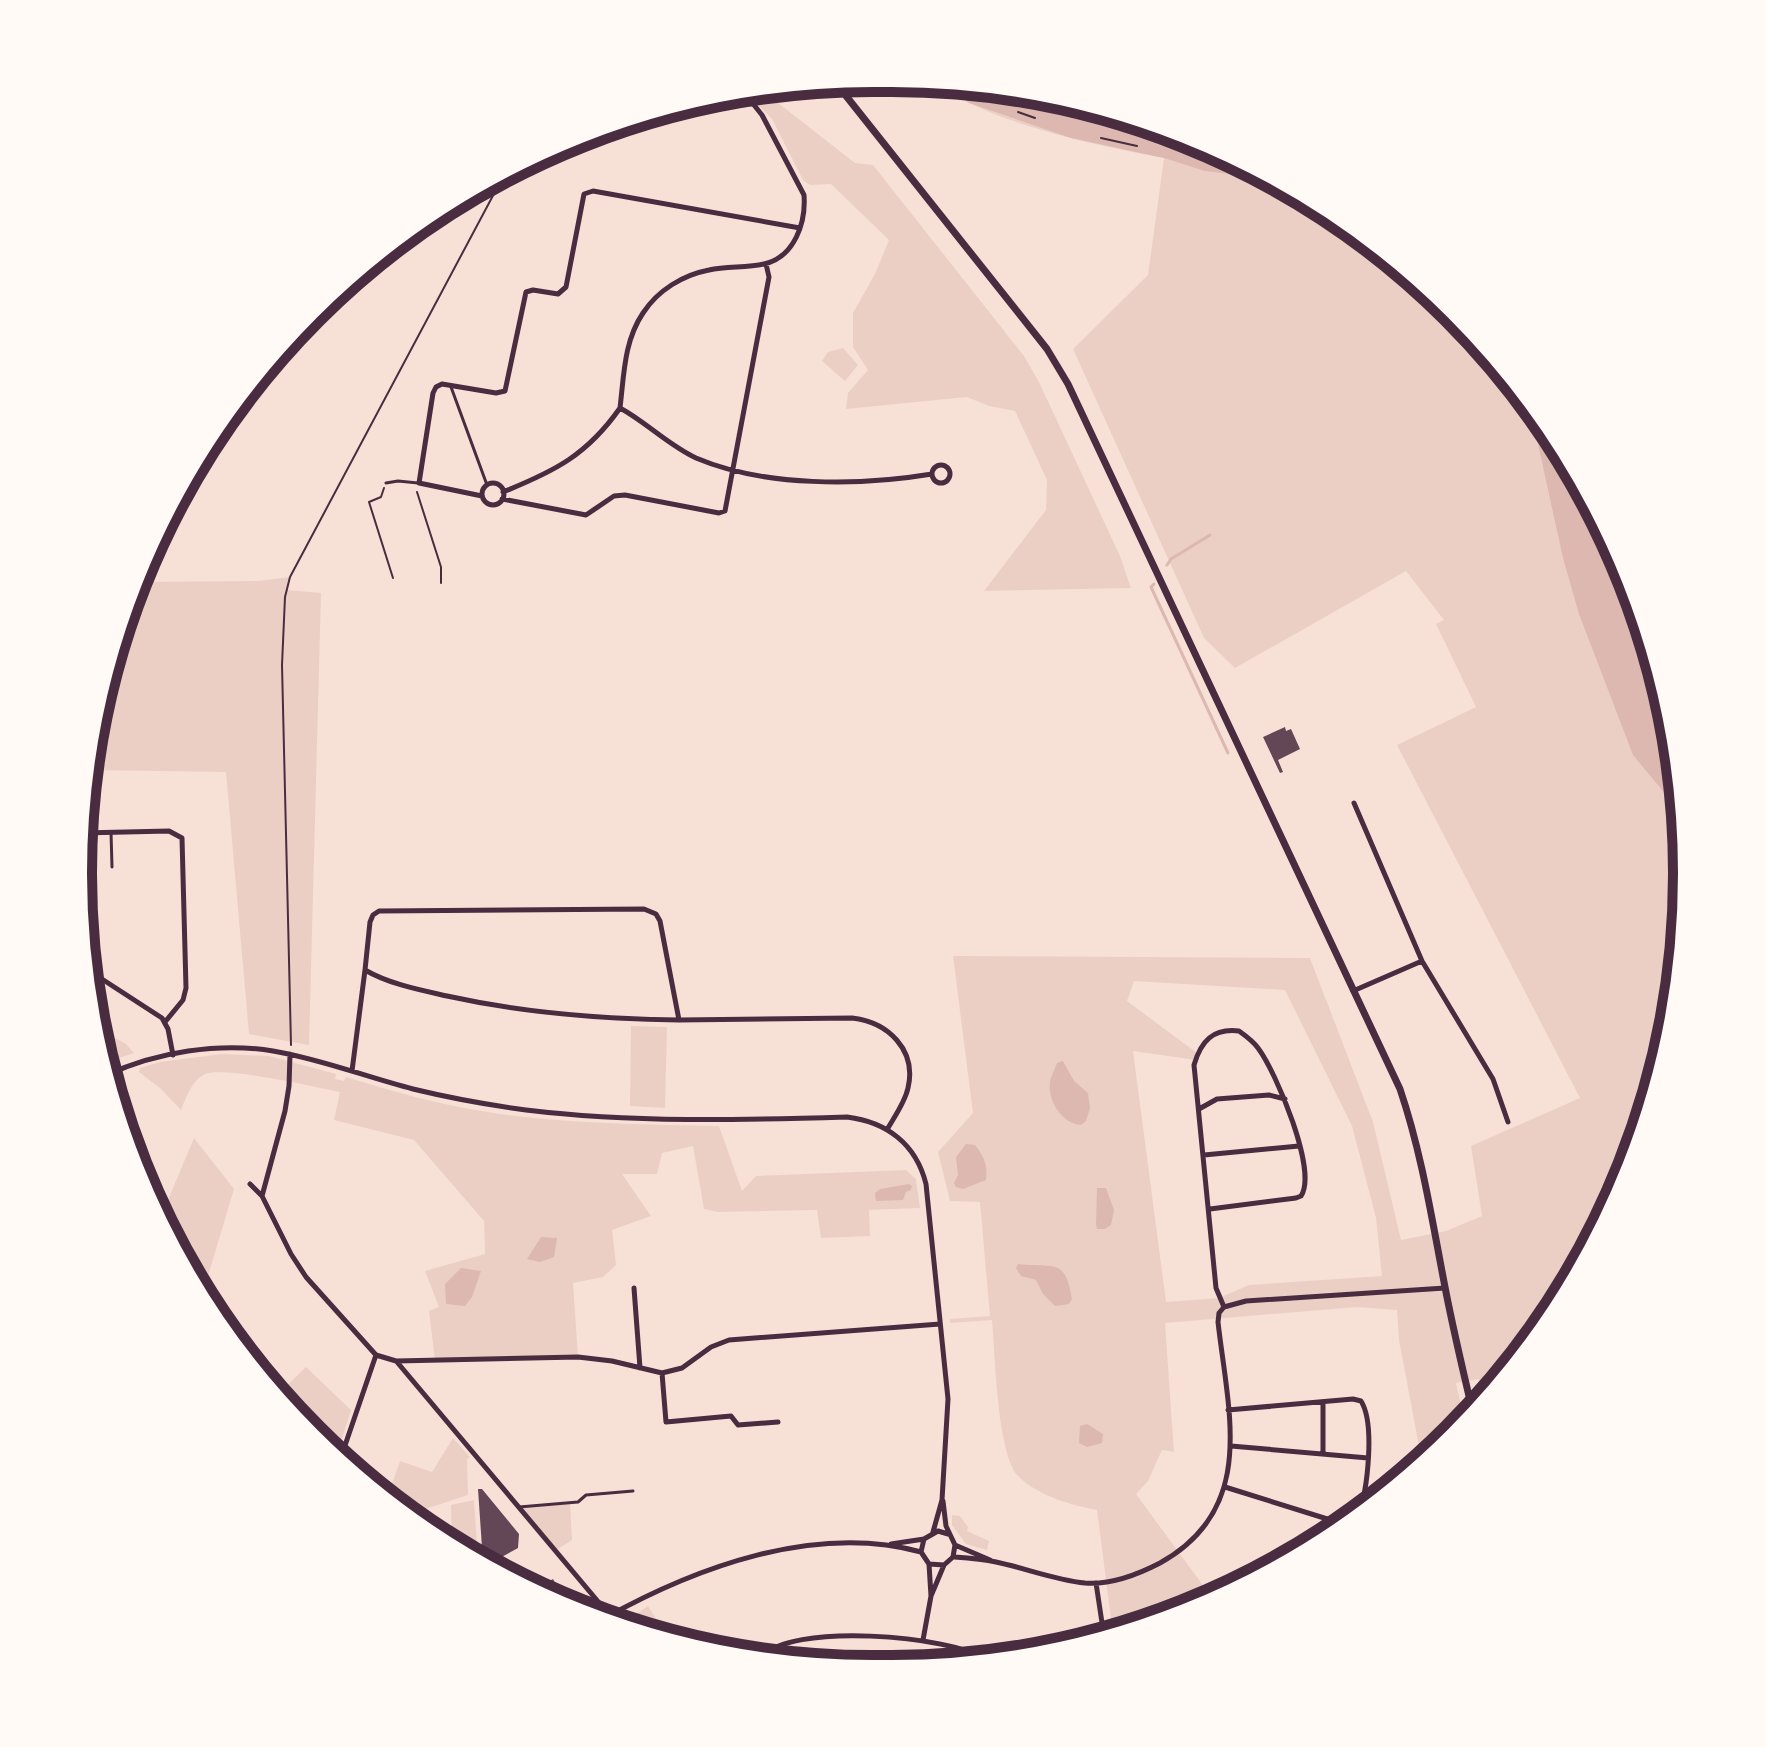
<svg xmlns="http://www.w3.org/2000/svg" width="1765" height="1747" font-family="Jost,sans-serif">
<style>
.green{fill:#ebcfc5;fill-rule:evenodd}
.water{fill:#dcb8b0}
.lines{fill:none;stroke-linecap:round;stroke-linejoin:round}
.stream{stroke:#dcb8b0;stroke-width:3}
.building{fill:#644757}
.path{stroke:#4a2c40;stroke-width:2}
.service{stroke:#4a2c40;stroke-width:3}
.minor{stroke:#4a2c40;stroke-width:5}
.secondary{stroke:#4a2c40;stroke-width:7}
.rim{fill:none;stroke:#4a2c40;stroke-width:10}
</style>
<rect width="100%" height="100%" fill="#f7e1d7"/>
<path class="green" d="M942,84L1046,93L1195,138L1333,212L1454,311L1553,431L1626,569L1672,718L1687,873L1672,1028L1627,1177L1553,1315L1483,1400L1479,1379L1456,1383L1465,1423L1454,1436L1422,1462L1399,1340L1397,1310L1357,1307L1165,1323L1174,1452L1162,1450L1148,1481L1136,1494L1202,1584L1204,1604L1113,1634L1097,1510C1071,1505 1039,1496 1019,1477C997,1457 995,1352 992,1320L950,1323V1319L990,1316L980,1202L950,1201L938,1152L973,1113L953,956L1310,958L1373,1122L1401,1240L1446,1231L1482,1216L1471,1146L1580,1098L1397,745L1476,707L1436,624L1444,620L1406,571L1235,668L1204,638L1073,349L1148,275L1164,158C1110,148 980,122 942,84ZM1134,981L1285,990L1352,1126L1376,1218L1382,1276L1249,1285L1219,1298L1166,1302L1133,1051L1196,1060L1197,1053L1127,1001Z
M760,89L855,163L873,165L1024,356L1039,382L1120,556L1131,588L984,591L1046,510L1047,480L1015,411L989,406L967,397L846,409L848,393L868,370L853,347V313L875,274L889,240L831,184L810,185L803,180L772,119L745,91Z
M843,348L858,365L845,381L822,361L828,352Z
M290,577L287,590L321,593L309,1045L249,1034L226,772L88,770L93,719L134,582L258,581Z
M93,1026L126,1044L134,1053L119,1058L97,1040Z
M631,1026L667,1027L665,1108L630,1106Z
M222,1054L269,1056L336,1074L335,1079L344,1081L346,1077C393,1091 439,1105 488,1112C564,1124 642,1124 719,1126L742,1191L756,1176L906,1170L916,1179L920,1208L869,1210L870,1236L821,1238L817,1210L718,1212L704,1209L693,1146L662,1153L657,1174H622L651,1216L612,1230L616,1265L603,1277L573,1283L578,1357L435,1360L429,1311L439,1307L425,1271L485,1254L484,1221L414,1140L334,1120L340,1092C316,1087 225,1066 205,1074C192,1080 186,1098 181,1110L160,1088L139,1072L140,1068L160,1062Z
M194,1138L234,1189L202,1296L160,1219Z
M306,1367L351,1410L336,1457L311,1436L277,1395Z
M453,1438L470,1457L467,1459L468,1495L407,1515L387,1498L400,1461L432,1472Z
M474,1500L478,1560L452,1546L451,1505Z
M570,1502L572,1540L555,1551L519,1507Z
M952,1515L960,1516L968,1527L967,1531L989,1541L987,1550L966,1544L952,1525Z
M648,1606L666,1635L669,1639L628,1626L629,1619Z"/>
<path class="water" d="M942,84L1046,93L1195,138L1271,179L1205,171L1164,158L1071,138L969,103Z
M1529,403L1553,431L1626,569L1672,718L1681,813L1633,755L1579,614L1563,558Z
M1063,1061L1074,1081L1088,1093L1090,1108L1086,1121L1081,1125C1062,1124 1047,1100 1050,1082C1051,1076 1055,1069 1057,1063Z
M966,1144L975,1145C984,1156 988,1166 986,1180L963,1189L956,1187L954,1183L958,1175L956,1157Z
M909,1184L912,1186L911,1190L906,1192L903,1200L876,1201L875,1193L880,1189Z
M1097,1188H1106L1114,1210L1111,1225L1105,1229H1097L1096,1224Z
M541,1237L557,1238L554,1257L540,1262L527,1259Z
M1018,1264C1056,1268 1065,1258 1072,1299L1069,1304L1055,1306L1043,1294L1036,1280L1021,1276L1016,1268Z
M461,1268L481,1271L472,1297L465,1306L446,1304L445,1284Z
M1087,1424L1103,1434L1102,1443L1087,1447L1079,1443L1080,1426Z"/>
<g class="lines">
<path class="stream" d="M1167,565L1171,559L1210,535
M1154,584L1151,587L1228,753"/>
</g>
<path class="building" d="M1285,727L1286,731L1291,729L1300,749L1278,760L1283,772L1280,773L1263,737Z
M478,1489H482L519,1534L518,1548L487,1565L483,1562Z
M553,1579L569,1608L534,1590Z"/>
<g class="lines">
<path class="path" d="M1018,112L1035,118
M1101,138L1137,146
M384,488L381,497L369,502L393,578
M417,492L441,567V583
M291,1045L282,665L285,597L290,577L505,173"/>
<path class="service" d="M451,387L487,485
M386,483L398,481L418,483
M111,832L112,867
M519,1507L578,1502L586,1495L633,1491"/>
<path class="minor" d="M620,408C624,375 624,341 643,313C658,290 683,275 709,270C727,266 746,268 764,264C795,257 806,222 804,195L762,115L754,105L735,92
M932 474a9 9 0 1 1 18 0a9 9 0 1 1-18 0Z
M482 494a11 11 0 1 1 22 0a11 11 0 1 1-22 0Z
M503,492C555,471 587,455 620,408C646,422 668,445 696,458C764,487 860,486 932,474
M482,496L419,483L433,393L436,387L442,384L496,393L505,391L526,292L533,290L558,294L566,287L584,194L593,191L800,228
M502,499L586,515L614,496L625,495L719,513L725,511L769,277L766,264
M1354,803L1422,961L1493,1079L1508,1122
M82,833L169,831L182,838L186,988L183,1000L165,1022
M644,909L656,914L660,921L679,1020C600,1019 524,1013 447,996C420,990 389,984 365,970L370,922L373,915L379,911Z
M88,970L162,1018L168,1029L173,1055
M1353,991L1422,961
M679,1020L852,1018C888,1022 917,1050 908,1088C905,1102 895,1116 888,1128
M352,1071L365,970
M107,1075C156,1052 219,1042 273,1051C321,1059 366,1077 413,1089C450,1098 489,1105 526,1110C633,1123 741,1120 847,1117C887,1122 916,1144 926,1184L948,1399L942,1500L933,1532
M1199,1109L1217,1099L1269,1095L1285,1099
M1204,1155L1299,1146
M250,1184L262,1196L291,1254L306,1277L376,1355L396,1361L578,1357L612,1361L662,1373L682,1368L711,1347L729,1340L940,1324
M262,1196L285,1111L289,1086L290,1054
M1210,1209L1296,1198L1301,1196C1318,1171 1276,1072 1258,1048C1253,1041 1246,1036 1239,1031C1213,1028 1201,1041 1194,1065L1216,1288L1224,1307
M634,1288L640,1368
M397,1362L616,1623
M662,1373L666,1422L731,1416L738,1425L778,1422
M1228,1410L1353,1399L1361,1401C1375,1423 1368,1490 1358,1515
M1231,1446L1368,1458
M1323,1454V1402
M340,1460L376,1355
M1225,1487L1337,1522L1352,1520
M924,1539L921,1552L929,1564L944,1565L953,1557L955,1545L946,1526L943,1501
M891,1544L924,1539L938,1531L948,1534
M955,1545L990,1560
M953,1557C967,1558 982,1559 996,1562C1025,1568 1055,1580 1085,1583C1111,1585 1137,1575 1160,1563C1258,1509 1228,1412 1218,1322L1219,1313L1224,1307L1246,1301L1445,1288
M1096,1583L1104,1636
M931,1596L944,1565
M603,1619C696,1567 815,1523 921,1552
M923,1640L931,1596L929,1564
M762,1658C785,1622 954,1635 986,1660"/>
<path class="secondary" d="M835,82L1047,349L1068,384L1400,1089C1422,1154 1432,1220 1445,1287C1453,1329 1463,1371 1473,1413"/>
</g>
<path d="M0 0H1765V1747H0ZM873 92H892A781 781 0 0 1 1673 873V874A781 781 0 0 1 892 1655H873A781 781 0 0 1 92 874V873A781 781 0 0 1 873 92Z" fill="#fffaf5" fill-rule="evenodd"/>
<path class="rim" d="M873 92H892A781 781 0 0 1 1673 873V874A781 781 0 0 1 892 1655H873A781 781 0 0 1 92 874V873A781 781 0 0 1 873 92Z"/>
</svg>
